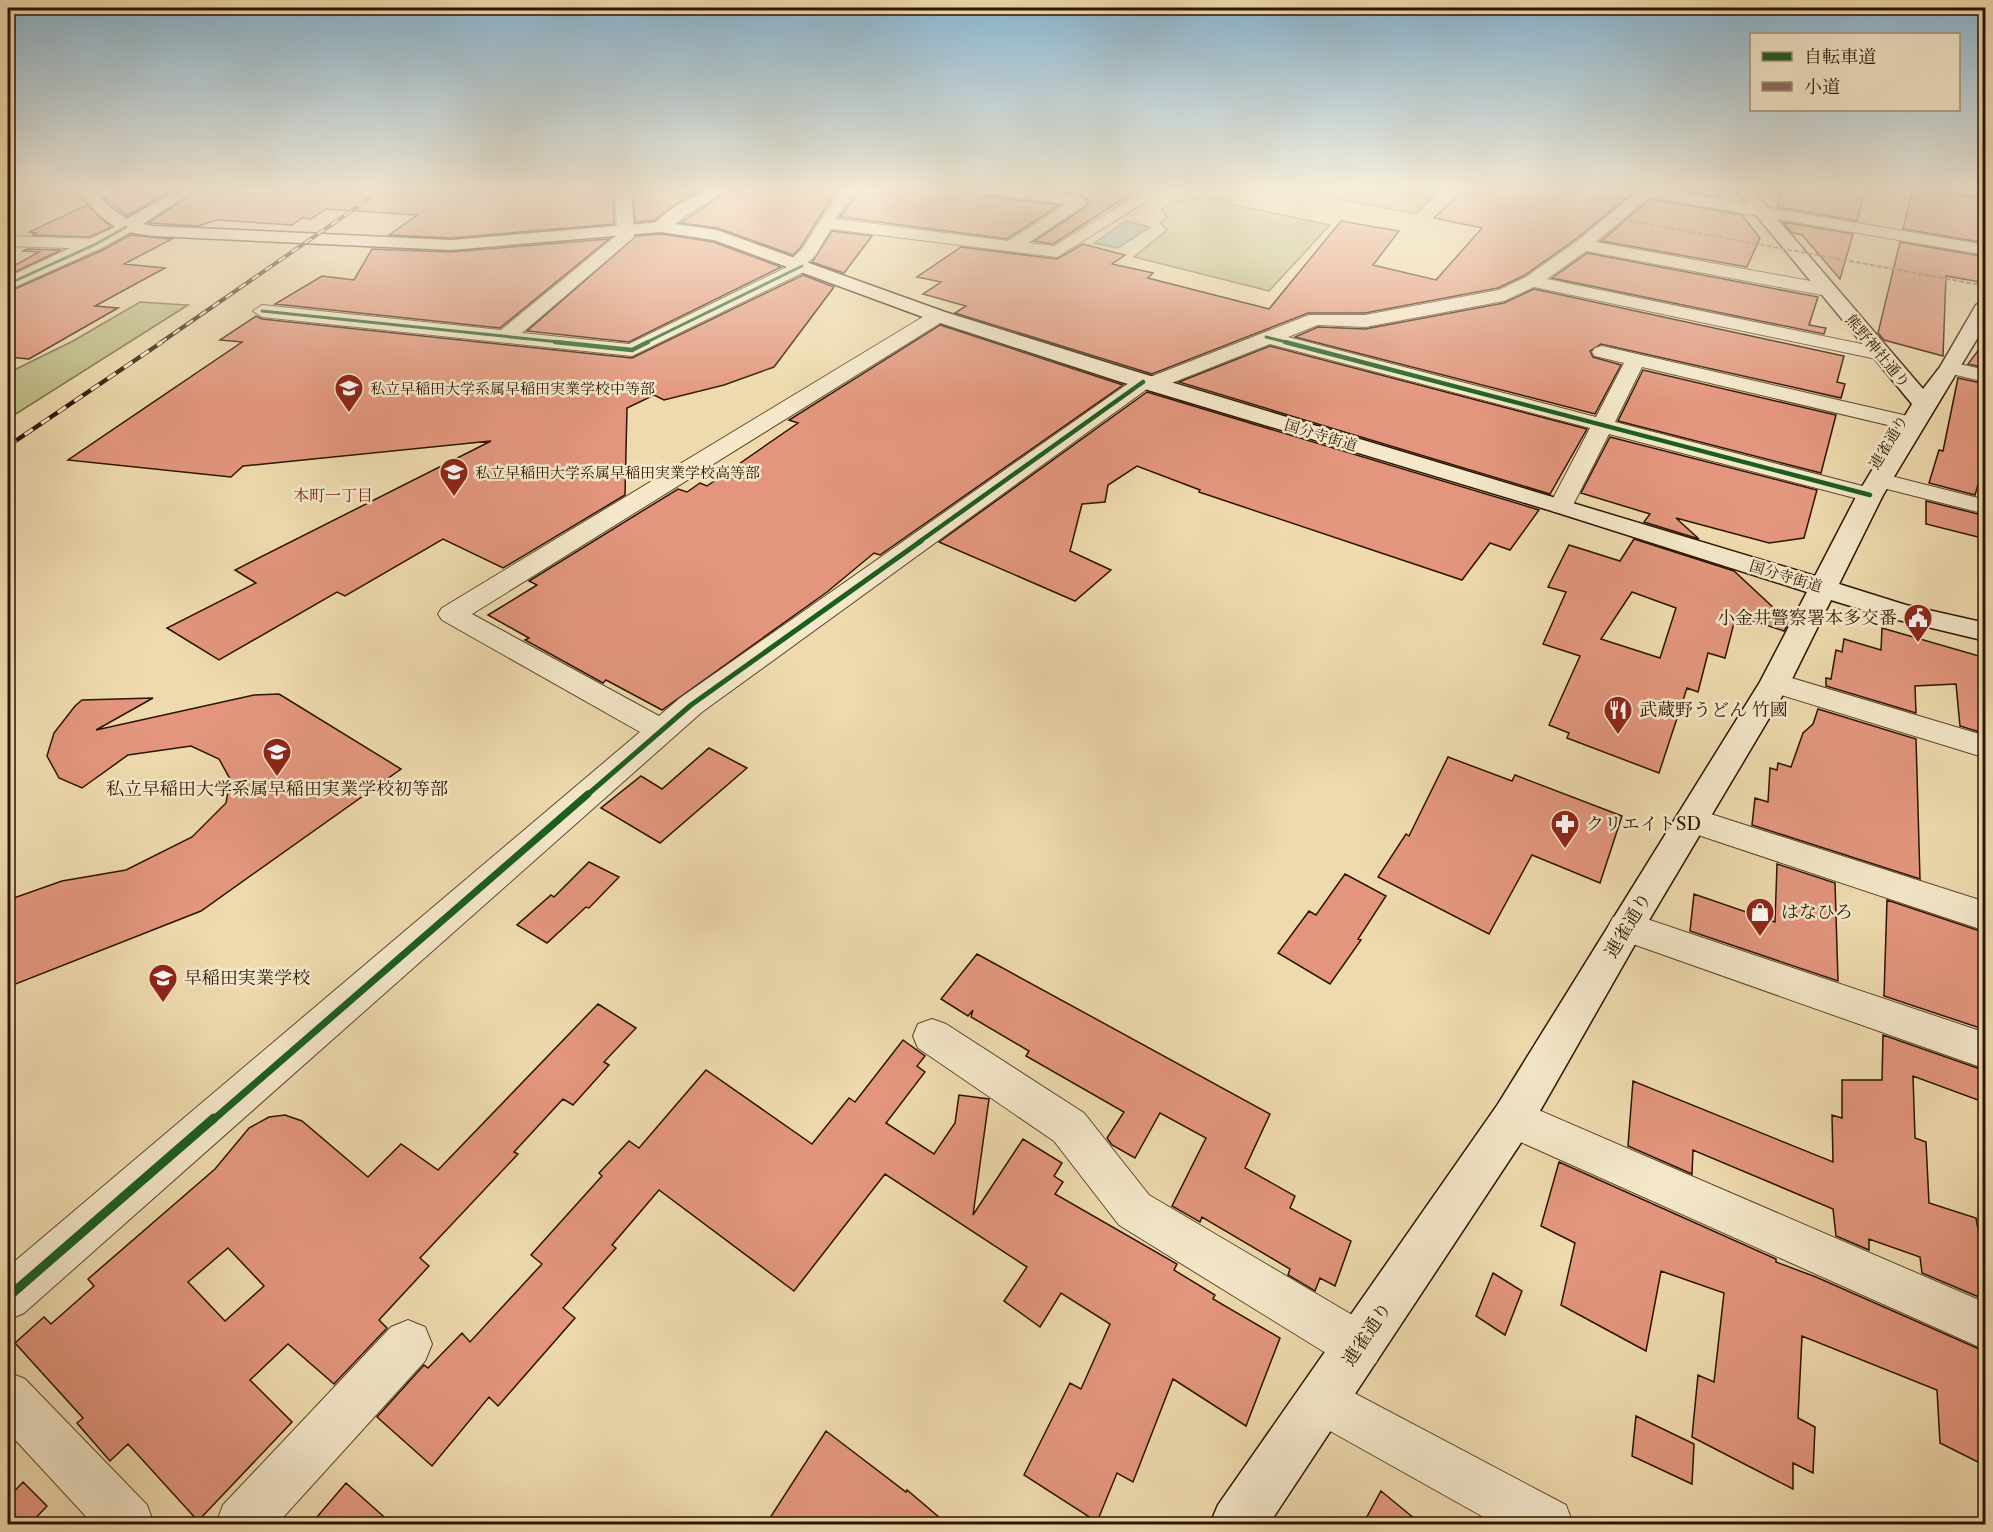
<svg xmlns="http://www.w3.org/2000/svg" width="1993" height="1532" font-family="'Libre Caslon Text','Noto Serif JP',serif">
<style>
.green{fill:#bebe86;stroke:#756943;stroke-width:1.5}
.water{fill:#9bb9b2;stroke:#6f776b;stroke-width:1.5}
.building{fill:#e3967d;stroke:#2c1400;stroke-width:1.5;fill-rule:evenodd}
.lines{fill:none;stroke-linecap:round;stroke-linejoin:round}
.minor-casing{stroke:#5c462b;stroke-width:2}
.tertiary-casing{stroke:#5c462b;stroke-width:3}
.secondary-casing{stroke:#2c1400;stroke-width:3}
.minor{fill:#f4e7ca;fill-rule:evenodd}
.tertiary{fill:#f4e7ca;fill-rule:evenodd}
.secondary{fill:#f4e7ca;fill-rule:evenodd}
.rail-far1-casing{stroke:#2c1400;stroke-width:4}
.rail-casing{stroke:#2c1400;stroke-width:4.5}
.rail-far1{stroke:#f4e7ca;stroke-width:2;stroke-dasharray:8;stroke-linecap:butt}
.rail{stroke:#f4e7ca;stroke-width:3;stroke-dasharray:10;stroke-linecap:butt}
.quiet{stroke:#8d6e63;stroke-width:2;stroke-dasharray:5 2;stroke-linecap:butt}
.cycleway-far4-casing{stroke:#f4e7ca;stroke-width:5}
.cycleway-far3-casing{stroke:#f4e7ca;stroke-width:8}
.cycleway-far2-casing{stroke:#f4e7ca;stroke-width:9}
.cycleway-far1-casing{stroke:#f4e7ca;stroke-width:10}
.cycleway-casing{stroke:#f4e7ca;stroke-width:13}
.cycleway-far4{stroke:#1b5e20;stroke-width:3}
.cycleway-far3{stroke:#1b5e20;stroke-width:4.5}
.cycleway-far2{stroke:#1b5e20;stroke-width:5}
.cycleway-far1{stroke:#1b5e20;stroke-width:7}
.cycleway{stroke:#1b5e20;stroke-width:9}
.labels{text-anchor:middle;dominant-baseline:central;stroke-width:5;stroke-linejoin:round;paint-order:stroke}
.far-street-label{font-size:15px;fill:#2c1400;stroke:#f4e7ca}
.far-poi-label{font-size:15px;fill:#2c1400;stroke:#f4e7ca;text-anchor:start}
.far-neighbourhood-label{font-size:16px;fill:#7a1f14;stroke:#f4e7ca}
.poi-label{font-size:18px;fill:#2c1400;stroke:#f4e7ca;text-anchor:start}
.street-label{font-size:18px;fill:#2c1400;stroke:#f4e7ca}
</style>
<rect width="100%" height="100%" fill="#eedaad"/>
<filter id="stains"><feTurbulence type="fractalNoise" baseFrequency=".00333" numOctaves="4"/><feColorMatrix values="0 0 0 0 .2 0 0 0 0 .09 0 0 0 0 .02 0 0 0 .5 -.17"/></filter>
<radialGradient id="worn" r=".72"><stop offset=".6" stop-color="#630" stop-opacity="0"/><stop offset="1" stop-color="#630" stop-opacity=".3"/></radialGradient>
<path class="green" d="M1276,187H1443L1416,214Z
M1204,196L1232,200L1230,204L1330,225L1269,291L1134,257L1167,230L1160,222L1167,217L1161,210L1170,203Z
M140,302L188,305L8,419V373L73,341Z"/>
<path class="water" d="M1126,221L1150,227L1118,248L1094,243Z"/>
<path class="building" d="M124,187H177L127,216L103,197Z
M202,187H613L614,224L451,238L389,235L417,215L326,209L311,219L302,218L292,225L217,220L198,226L149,223Z
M633,187H707L671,207L655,220L635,222Z
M734,187H809L837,190L800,248L793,255L718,228L681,223Z
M861,187H942L960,189L969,194L1060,205L1007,239L840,217Z
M1046,187H1142L1053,244L1034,241L1086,207L1089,202L1082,195L1043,190Z
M1467,187H1640L1576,239L1525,275L1498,288L1365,313H1308L1152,374L955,313L966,306L923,294L941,282L917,277L961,247L1057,259L1083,244L1125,255L1112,264L1153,273L1148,278L1269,309L1341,221L1399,231L1373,265L1436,280L1482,228L1434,218Z
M1662,187H1713L1712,189L1721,191L1720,197Z
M1783,187H1866L1857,221L1777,207Z
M1913,187H1943L1953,194L1986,199V243L1903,229Z
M1650,199L1742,215L1760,238L1747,267L1601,241Z
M87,205L111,227L90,237L32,235L36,233L29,232Z
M1783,222L1853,234L1840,279L1802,235L1792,233Z
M832,231L872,236L844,273L812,262Z
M661,234L713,242L781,267L629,342L527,331L636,236Z
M130,235L172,239L124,264L165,268L95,306L118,308L29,359L8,357V292L103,250Z
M609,239L500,328L275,304L322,276L354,280L372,249L451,252Z
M1900,242L1986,257V283L1946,276L1943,356L1884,340L1878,333Z
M27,249L61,250L8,275V269L39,252L23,251Z
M1587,253L1818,297L1809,325L1826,328L1824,334L1552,278Z
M803,275L834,287L774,367L724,385L664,400L654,395L627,408L625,495L503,568L443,539L345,596L337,592L219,660L167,628L256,583L235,570L491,441L243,466L231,477L68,460L242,342L220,340L256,316L262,319L632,358Z
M1534,289L1844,356L1837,382L1845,384L1841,398L1601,344L1590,351L1593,357L1621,365L1595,414L1295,337L1318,327L1365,329L1504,303Z
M940,325L1123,385L880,555L874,553L827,592L662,710L606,680L603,683L525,640L529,638L488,615L537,585L529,581L678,489L687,492L700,483L707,486L798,423L789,420Z
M1986,340V368L1968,364Z
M1270,346L1587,429L1550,494L1179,382Z
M1643,370L1836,415L1821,473L1618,421Z
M1958,378L1986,384V458L1975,495L1929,483L1939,450L1943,451Z
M1147,392L1539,510L1510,550L1490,543L1462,580L1199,492L1200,490L1137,466L1108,485L1105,502L1082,504L1070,551L1111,570L1075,601L939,542Z
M1610,437L1817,490L1804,538L1769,543L1676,518L1699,539L1644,522L1650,514L1581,493Z
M1926,501L1986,516V539L1926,524Z
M1634,539L1734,571L1789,622L1784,631L1736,615L1725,658L1708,653L1698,692L1687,688L1659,773L1567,738L1569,733L1549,725L1580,656L1543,644L1566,592L1548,587L1569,545L1620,561ZM1632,592L1676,608L1660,658L1601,639Z
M1882,628L1986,658V734L1960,726L1956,684L1915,686L1916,713L1826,686V678L1831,679L1836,650L1842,652L1844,639L1881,650Z
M279,694L401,769L201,911L8,987V900L62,881L126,870L192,837L226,803L230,779L219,759L191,746L128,755L82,788L59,778L47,756L54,733L75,706L82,700L153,698L96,730L254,695Z
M1818,709L1916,739L1920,879L1752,825L1755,798L1768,802L1770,768L1777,770L1778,763L1791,767L1803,733L1813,724Z
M709,748L747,768L660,843L601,808L641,776L662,789Z
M1448,757L1512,781L1515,775L1622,816L1600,883L1532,855L1489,934L1378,877L1406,834L1409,836Z
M589,862L619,877L589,908L586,907L547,943L517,925L551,895L554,897Z
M1777,864L1835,883L1838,981L1690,931L1694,894L1775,922Z
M1345,874L1386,896L1358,939L1361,940L1330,984L1278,953L1309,911L1316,915Z
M1887,900L1986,933V1030L1884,996Z
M977,954L1270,1114L1245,1168L1295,1196L1290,1208L1351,1241L1335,1286L1320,1278L1315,1291L1288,1275L1290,1269L1202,1217L1200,1222L1172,1206L1206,1138L1160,1113L1135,1158L1112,1145L1107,1138L1124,1112L1026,1056L1029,1051L971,1017L973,1010L968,1016L941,999Z
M598,1004L636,1028L604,1062L609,1065L573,1105L563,1099L514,1152L518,1154L420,1258L429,1266L379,1320L387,1328L334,1384L288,1344L250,1380L292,1422L198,1521L128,1444L110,1461L77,1423L83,1418L15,1343L44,1317L51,1324L94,1286L88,1279L215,1169L249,1128L269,1117L285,1115L302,1121L368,1177L401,1144L438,1170ZM228,1248L264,1286L225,1321L188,1282Z
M1883,1035L1986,1071V1103L1913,1076L1915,1138L1926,1142L1929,1203L1976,1218L1986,1273V1300L1922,1273L1920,1257L1869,1239V1250L1836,1236L1833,1209L1693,1150L1692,1174L1628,1146L1633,1081L1833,1162L1832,1115L1842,1118V1080H1882Z
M903,1040L925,1056L917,1066L925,1072L886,1123L934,1154L955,1123L959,1095L989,1099L973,1215L1023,1139L1062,1163L1054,1176L1063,1182L1055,1194L1177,1264L1174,1270L1215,1295L1213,1299L1280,1338L1246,1426L1173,1379L1133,1482L1117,1473L1097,1522L1024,1475L1070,1383L1081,1389L1110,1324L1061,1293L1040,1327L1004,1301L1027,1267L885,1174L794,1291L659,1190L612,1245L616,1248L563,1308L575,1318L498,1406L489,1397L432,1466L377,1417L424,1365L428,1368L462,1333L470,1342L542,1264L531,1255L602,1176L599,1173L629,1141L639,1148L706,1070L812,1144L849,1098L855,1102Z
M1559,1162L1776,1259V1262L1816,1277L1986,1352V1466L1940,1443L1937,1390L1802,1336L1798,1418L1815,1427L1813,1473L1793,1463V1489L1692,1437L1698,1375L1714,1382L1724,1293L1661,1271L1646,1351L1561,1305L1575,1243L1541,1226Z
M1493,1273L1522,1291L1505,1335L1476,1316Z
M1636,1416L1694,1444L1692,1484L1632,1456Z
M826,1431L906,1492L907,1490L947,1524H766Z
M23,1482L47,1506L30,1524H8V1498Z
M346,1483L392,1524H311Z
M1381,1491L1421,1524H1363Z"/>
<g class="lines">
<g class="minor-casing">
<path id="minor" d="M615,187H631L634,237L522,333L629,344L789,266L787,263L802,249L842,187H859L849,197L836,219L1008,241L1066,204L969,192L961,187H1007L1082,197L1087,202L1085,205L1028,243L1054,246L1150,187H1169L1057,257L831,229L815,256L808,262L811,266L808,270L632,356L262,317L253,311L262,305L501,330L617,235Z
M1643,187H1660L1658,189L1986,245V255L1649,197L1596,242L1827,284L1836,290L1827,296L1586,251L1547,279L1881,348L1888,350L1891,354L1888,358L1881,360L1534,287L1504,301L1365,327L1318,325L1288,337L1596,417L1624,363L1595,356L1592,352L1595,348L1602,346L1921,419L1924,424L1921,429L1913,431L1642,367L1615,422L1878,490L1882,495L1878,500L1870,502L1609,434L1570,511L1561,513L1552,511L1549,506L1590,428L1270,344L1159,388L1147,389L702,712L24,1313L8,1320V1267L640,732L442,620L438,614L442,608L931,312H945L948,316L945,320L472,614L659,716L680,698L1136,378L1150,377L1309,315H1365L1499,290L1526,277L1577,241Z
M1945,187H1986V197L1953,192Z
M8,236L96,239L105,244L96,249L8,246Z
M1950,362L1986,370V382L1943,372L1940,368L1943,364Z
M1879,473L1986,500V514L1871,485L1867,480L1871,475Z
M1775,673L1986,736V758L1765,690L1760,683L1765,676Z
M1692,808L1986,902V931L1680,829L1676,820L1680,811Z
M1626,912L1986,1033V1069L1613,937L1608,927L1613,917Z
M932,1019L946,1024L1084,1113L1149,1195L1376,1329L1383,1346L1376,1363L1359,1370L1342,1363L1119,1225L1054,1141L918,1048L913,1036L918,1024Z
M1513,1099L1986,1303V1350L1498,1132L1492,1118L1498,1104Z
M408,1320L425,1327L432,1344L425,1361L277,1524H216L223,1505L391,1327Z
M8,1372L25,1379L147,1505L154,1524H93L8,1432Z
M1322,1376L1566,1505L1573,1524H1496L1305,1417L1298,1400L1305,1383Z"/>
</g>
<g class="tertiary-casing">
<path id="tertiary" d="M712,187H732L685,216L667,231H655L652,227C666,208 692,198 712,187Z
M126,222L132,223L135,227L132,231L102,248L8,290V277Z"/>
</g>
<g class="secondary-casing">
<path id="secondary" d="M74,187H91L111,208L127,219L181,187H200L143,224L153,226L451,240L661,222L717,230L945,312L1134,371L1815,576L1857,495L1912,404L1733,187H1750L1923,389L1940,367L1976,305L1986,299V324L1883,495L1839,584L1906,605L1986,623V641L1890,618L1831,600L1790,683L1642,932L1528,1132L1269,1524H1210L1218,1505L1498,1104L1760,682L1807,592L1552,511L1118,381L931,320L714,240L661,232L451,250L153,236L120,231L99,215Z"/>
</g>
<use href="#minor" class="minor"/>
<use href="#tertiary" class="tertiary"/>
<use href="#secondary" class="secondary"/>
<g class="rail-far1-casing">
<path id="rail-far1" d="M160,343L386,187"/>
</g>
<g class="rail-casing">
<path id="rail" d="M8,446L162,342"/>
</g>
<use href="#rail-far1" class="rail-far1"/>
<use href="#rail" class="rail"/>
<path class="quiet" d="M1615,218L1986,286"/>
<g class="cycleway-far4-casing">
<path id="cycleway-far4" d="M8,284L96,244L126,227
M262,311L569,343
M1266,337L1290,343
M645,343L802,266"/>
</g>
<g class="cycleway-far3-casing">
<path id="cycleway-far3" d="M555,342L632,350L648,342
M1285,342L1870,495
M919,542L1143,382"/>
</g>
<g class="cycleway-far2-casing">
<path id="cycleway-far2" d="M586,796L691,705L921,541"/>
</g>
<g class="cycleway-far1-casing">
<path id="cycleway-far1" d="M213,1120L588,794"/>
</g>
<g class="cycleway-casing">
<path id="cycleway" d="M8,1297L214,1118"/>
</g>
<use href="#cycleway-far4" class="cycleway-far4"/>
<use href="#cycleway-far3" class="cycleway-far3"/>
<use href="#cycleway-far2" class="cycleway-far2"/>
<use href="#cycleway-far1" class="cycleway-far1"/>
<use href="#cycleway" class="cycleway"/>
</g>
<linearGradient id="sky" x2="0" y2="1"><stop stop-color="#89b6d2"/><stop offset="0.47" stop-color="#f7eeda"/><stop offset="1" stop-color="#f7eeda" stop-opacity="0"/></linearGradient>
<rect width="1993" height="401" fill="url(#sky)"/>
<defs>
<g id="school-pin" transform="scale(1.5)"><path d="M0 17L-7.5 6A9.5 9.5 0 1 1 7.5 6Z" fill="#8f2418" stroke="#f4e7ca"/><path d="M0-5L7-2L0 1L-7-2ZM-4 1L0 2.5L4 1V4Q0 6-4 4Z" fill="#fff"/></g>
<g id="civic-pin" transform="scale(1.5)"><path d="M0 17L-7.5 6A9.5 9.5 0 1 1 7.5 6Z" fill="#8f2418" stroke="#f4e7ca"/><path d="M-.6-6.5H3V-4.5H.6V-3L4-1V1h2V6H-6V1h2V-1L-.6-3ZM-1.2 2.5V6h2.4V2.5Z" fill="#fff"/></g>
<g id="restaurant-pin" transform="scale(1.5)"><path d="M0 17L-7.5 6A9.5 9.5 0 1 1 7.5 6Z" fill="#8f2418" stroke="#f4e7ca"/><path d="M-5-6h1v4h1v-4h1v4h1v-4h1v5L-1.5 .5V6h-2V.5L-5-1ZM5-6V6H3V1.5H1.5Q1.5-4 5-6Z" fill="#fff"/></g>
<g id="pharmacy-pin" transform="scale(1.5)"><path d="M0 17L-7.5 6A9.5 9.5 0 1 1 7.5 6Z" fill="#8f2418" stroke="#f4e7ca"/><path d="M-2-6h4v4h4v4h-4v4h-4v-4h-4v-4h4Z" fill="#fff"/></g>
<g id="shop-pin" transform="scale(1.5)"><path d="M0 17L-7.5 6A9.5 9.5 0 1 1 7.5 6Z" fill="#8f2418" stroke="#f4e7ca"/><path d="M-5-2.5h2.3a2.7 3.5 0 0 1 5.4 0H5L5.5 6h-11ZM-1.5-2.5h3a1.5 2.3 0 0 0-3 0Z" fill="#fff"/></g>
</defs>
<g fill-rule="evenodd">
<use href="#school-pin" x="349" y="388"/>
<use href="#school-pin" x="454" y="472"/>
<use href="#civic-pin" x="1918" y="618"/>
<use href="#restaurant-pin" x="1618" y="710"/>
<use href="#school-pin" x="277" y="752"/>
<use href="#pharmacy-pin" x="1565" y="824"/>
<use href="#shop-pin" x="1760" y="912"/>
<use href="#school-pin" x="163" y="978"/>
</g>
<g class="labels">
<g class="far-street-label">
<text transform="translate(1878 351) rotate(50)">熊野神社通り</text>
<text transform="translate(1321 435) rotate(17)">国分寺街道</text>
<text transform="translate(1888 442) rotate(-59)">連雀通り</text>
<text transform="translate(1786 576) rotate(17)">国分寺街道</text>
</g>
<g class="far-poi-label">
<text x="370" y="388">私立早稲田大学系属早稲田実業学校中等部</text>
<text x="475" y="472">私立早稲田大学系属早稲田実業学校高等部</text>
</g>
<g class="far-neighbourhood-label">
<text x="333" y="495">本町一丁目</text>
</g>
<g class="poi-label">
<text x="1897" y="618" text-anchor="end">小金井警察署本多交番</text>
<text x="1639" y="710">武蔵野うどん 竹國</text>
<text x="277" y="789" text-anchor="middle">私立早稲田大学系属早稲田実業学校初等部</text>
<text x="1586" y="824">クリエイトSD</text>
<text x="1781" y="912">はなひろ</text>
<text x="184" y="978">早稲田実業学校</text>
</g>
<g class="street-label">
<text transform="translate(1628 925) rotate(-59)">連雀通り</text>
<text transform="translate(1367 1334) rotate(-56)">連雀通り</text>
</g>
</g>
<rect width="1993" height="1532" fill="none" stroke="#eedaad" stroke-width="30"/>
<rect x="9" y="9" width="1975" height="1514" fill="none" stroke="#2c1400" stroke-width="3"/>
<rect x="15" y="15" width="1963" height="1502" fill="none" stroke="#2c1400" stroke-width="1.5"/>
<rect x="1750" y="33" width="210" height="78" fill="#f4e7ca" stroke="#a49379" stroke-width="1.5"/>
<rect x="1762" y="52" width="30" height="9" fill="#1b5e20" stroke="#a49379" stroke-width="1.5"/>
<text x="1804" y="63" font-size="18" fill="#2c1400">自転車道</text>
<rect x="1762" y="82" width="30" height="9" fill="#8d6e63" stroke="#a49379" stroke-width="1.5"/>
<text x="1804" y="93" font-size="18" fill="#2c1400">小道</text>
<rect width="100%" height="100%" filter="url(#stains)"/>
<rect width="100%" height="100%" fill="url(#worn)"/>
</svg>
